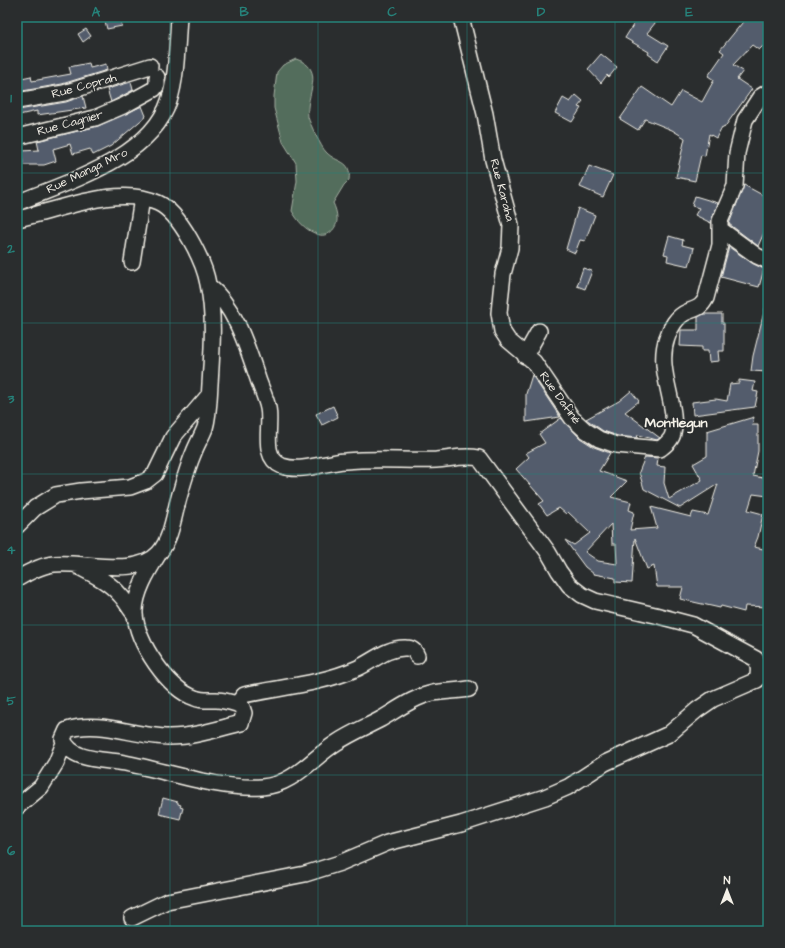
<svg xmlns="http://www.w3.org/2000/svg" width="785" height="948" font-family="'Architects Daughter',sans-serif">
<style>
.green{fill:#536d5c;stroke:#a4afa2}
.building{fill:#525c6c;stroke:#f4f1e8;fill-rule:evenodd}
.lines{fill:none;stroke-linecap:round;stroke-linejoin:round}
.minor-casing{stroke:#f4f1e8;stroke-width:18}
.minor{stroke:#2a2d2e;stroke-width:15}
.grid{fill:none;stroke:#26827a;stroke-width:1;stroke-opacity:0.55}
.labels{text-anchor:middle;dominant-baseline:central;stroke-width:3.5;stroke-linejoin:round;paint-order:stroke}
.street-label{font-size:12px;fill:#f4f1e8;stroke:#2a2d2e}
.quarter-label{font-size:14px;font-weight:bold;fill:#f4f1e8;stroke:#2a2d2e}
.neatline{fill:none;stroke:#26827a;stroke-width:1.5}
.grid-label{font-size:13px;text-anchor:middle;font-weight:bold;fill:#26827a}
</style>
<rect width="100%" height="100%" fill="#2a2d2e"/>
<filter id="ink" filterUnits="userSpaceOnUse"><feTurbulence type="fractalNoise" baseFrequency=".025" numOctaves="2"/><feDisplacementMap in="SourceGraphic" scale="8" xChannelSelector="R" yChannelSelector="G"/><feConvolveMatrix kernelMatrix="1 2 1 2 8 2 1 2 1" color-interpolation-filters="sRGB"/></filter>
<g filter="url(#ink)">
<path class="green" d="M296,59C327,69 305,94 308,117C310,124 321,147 326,152C337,164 352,159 349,180L344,185L333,203C335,207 337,213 337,218C338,228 327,239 317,234C305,230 298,221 292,211L297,181L296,163L283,142L274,108V96L277,72L283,65Z"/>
<path class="building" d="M104,17H120L122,26L107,29Z
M638,17H660L647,33L668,46L658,61L648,54L649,52L625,38Z
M747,17H768V51L763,46L759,50L752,45L733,65L743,71L737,79L752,89L724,128L722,127L716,138L709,134L705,156L701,155L695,181L676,177L685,138L672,130L645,119L638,130L620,119L642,87L671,107L681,91L702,102L714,80L708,76L724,53L720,50Z
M86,29L91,36L83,42L78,34Z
M601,54L617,67L609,77L607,75L601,83L588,69Z
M89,63L90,68L106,64L107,70L62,84L17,92V79L31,76L32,81L71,74L69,67Z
M131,82L133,90L111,102L107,89Z
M576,95L583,101L578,107L581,108L572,122L555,113L563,98L570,102Z
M83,96L86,108L37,115V111L19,115L18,110L66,102Z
M142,106L146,116L111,146L93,155L90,149L73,154L70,144L53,149L56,161L44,165H23L22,151L39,150L37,141L98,126Z
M589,166L613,175L603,197L580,187Z
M744,185L768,198V224L758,246L729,224Z
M695,196L718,203L711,223L695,215L699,208L692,206Z
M578,208L595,215L585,241L580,240L575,253L566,249Z
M669,236L683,240L682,245L694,248L689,266L667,261L668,255L664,254Z
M729,247L752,263L764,269L759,287L721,277Z
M583,268L592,271L585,289L577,286Z
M765,308L768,309V372L751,371L753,356Z
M704,314H722V323H724V351H718L719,361L709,362L708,351H702V347L680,346L681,330H698V317Z
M532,375L560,417L526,422V394Z
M739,380L755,382L753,391L758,392L755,407L693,415L692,402L716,399L727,401L730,384L739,383Z
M631,391L639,401L625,412L660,438L657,440L638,435L637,438L618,436L603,431L586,419L619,401Z
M333,406L338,417L322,425L316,414Z
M754,417L752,425H758V451L753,476L768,479V496L753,494L748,510L763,514L758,537L754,547L768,550V607L745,606L744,612L721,606L720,608L680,599L683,587H657L654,566L647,569L635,538L632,583L615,582V578L594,574L585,567L565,540L574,545L590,533L568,512L566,514L559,508L547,515L539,504L544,501L516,469L529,457L526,453L545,443L539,434L561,418L580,438L594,447L610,453L599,471L627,481L611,497L631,502L629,510L634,512L630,530L657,528L651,507L691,517L693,512L708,515L718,484L680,508L644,489L639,472L645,457L658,458L657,466L665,467L664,483L669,499L702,480L693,464L707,456V431ZM611,524L612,544H616L617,564L598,561L585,552Z
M163,798L178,802V804L181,805L180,807L183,808L180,819L159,814Z"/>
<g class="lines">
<g class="minor-casing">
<path id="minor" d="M461,17L485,114L493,160L511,225L510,248L503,274L501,292L499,313L502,331L508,340L534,362L572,418L585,430L599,439L616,445L660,449C665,445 672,440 673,433C675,427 673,420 673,414C670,389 658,363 667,338C670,328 677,316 687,312C697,308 701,308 706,298L720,245V221L735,186L737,153L745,120L760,97L768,92
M17,101L64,93L150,66
M17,137L95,118L123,106L154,89L157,85V77
M17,203C67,182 151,158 169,101C177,78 177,42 179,17
M17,219C59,211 117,184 158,203C180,213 204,261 208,284C215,316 212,351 210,384C209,399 209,414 205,428C202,436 197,444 194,452C188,466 184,480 180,494C174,513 172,538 159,553C137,578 83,561 54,564C42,565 27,573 17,579
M720,229L757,256L768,261
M132,262L142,198
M525,356L539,331
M17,526L35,508L56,495L81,491L130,487L146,481L155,474L173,437L209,395
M158,555C148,571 134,594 135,614C137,643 168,689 195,698C202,701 209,700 216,700C223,700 230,702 237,704L242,707L244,713L241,723C217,729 195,737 169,737C136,737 99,719 67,730L63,739C71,762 105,759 125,763C167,771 219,790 262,787C293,785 311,759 336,743C351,733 366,727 381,719C398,709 414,697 433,693C444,691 457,691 469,689
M79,567C94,575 109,582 120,595C126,601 129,608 135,615
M237,704L244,695C282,687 322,684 358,668C373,661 388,647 406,648C412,648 415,651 417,656
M17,807L41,787L56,763L64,743
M132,918L167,901L305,874L340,863L387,843L461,824L545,797L568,787L605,763L669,734L697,710L713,699L757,680C759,672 759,667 756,659L693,625L655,615L595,601L582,595L569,585L559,571L548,552L479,458C464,455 451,459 436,460C406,461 376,458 345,461C326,462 302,473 282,466C260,457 272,426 268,408C266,398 261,388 258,379C247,347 236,308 209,286"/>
</g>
<use href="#minor" class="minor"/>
</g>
</g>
<path class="grid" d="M170,17V931M318,17V931M467,17V931M615,17V931M17,173H768M17,323H768M17,474H768M17,625H768M17,775H768"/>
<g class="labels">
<g class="street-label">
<text transform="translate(84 86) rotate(-15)">Rue Coprah</text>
<text transform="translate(70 123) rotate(-15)">Rue Cagnier</text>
<text transform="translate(87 171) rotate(-26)">Rue Manga Mro</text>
<text transform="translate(502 190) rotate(75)">Rue Karaha</text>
<text transform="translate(560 398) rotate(54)">Rue Dafiné</text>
</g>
<g class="quarter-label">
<text x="676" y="423">Montlegun</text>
</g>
</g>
<rect width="785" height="948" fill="none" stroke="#2a2d2e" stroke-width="44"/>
<g transform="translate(727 890)" stroke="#2a2d2e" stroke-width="3" paint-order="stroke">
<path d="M0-3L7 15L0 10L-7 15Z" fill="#f4f1e8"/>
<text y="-6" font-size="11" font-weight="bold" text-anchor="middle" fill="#f4f1e8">N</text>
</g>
<rect x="22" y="22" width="741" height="904" class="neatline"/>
<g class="grid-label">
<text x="96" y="16">A</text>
<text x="244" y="16">B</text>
<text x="392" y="16">C</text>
<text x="541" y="16">D</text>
<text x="689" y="16">E</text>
<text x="11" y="102">1</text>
<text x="11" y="253">2</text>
<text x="11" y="403">3</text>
<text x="11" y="554">4</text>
<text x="11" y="705">5</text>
<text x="11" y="855">6</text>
</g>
</svg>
